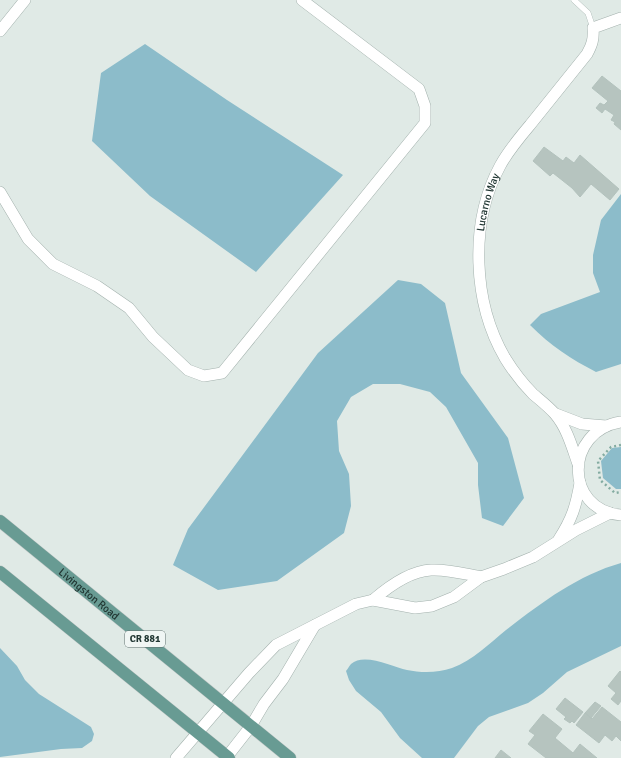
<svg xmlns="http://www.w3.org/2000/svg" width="621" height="758" font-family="Signika,sans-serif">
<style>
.water{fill:#8cbcca}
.building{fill:#b6c4bf;stroke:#b3c2bd}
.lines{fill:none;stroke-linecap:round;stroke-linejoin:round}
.service-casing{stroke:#a3b1ad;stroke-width:6}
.minor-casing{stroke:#a3b1ad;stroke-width:12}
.primary-casing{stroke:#c1c7c6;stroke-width:13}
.path{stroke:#83aba1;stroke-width:2.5;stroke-dasharray:2 3;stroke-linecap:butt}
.service{stroke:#fff;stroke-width:5.5}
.minor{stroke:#fff;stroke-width:11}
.primary{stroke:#689b93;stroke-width:12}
.labels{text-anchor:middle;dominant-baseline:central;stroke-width:3;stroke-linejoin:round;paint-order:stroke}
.shield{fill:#f0f6f4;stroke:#60716e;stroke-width:1}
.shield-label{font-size:10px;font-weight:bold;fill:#223834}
.street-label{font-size:11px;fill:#223834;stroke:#f0f6f4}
</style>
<rect width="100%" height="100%" fill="#e0eae6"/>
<path class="water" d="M145,44L227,100L343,175L256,272L150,196L92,141L101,73Z
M621,194V364L596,372C571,359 551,346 530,325L541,314L600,292L593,273V255L601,220Z
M398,280L421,284L445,303L461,373L508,438L524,498L503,526L482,518L478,485V463L446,407L430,392L400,384H373L351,397L337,421L339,451L349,474L351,506L344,533L277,581L218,590L173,565L188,529L318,353Z
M621,447V489H616L603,478L601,461L612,448Z
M621,563V646L567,672L543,693L528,703L489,717L478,726L454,758H422L400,738L381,712L356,691L349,680L346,671C348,669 349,666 351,664C364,652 393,667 407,670C421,673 438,673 452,668C473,660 489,644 506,630C541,603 578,575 621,563Z
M0,648L17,666L25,680L39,694L91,727L94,734L92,741L82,748L61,749L0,757Z"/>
<path class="building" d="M602,76L621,91V130L614,124L615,122L611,120L614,115L605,109L602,113L596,108L600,103L604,105L608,101L592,88Z
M544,147L563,161L566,157L574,163L580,155L619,189L610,200L591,184L580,197L572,188L553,173L550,176L533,161Z
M620,671L621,672V701L618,705L611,699L616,693L608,686Z
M565,698L583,712L574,723L572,721L570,723L564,719L566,717L556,709Z
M595,702L601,706L591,718L585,713Z
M602,707L621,722V741L616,736L612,741L605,735L599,743L576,725L585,713L592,719Z
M543,714L562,729L555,738L573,753L580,744L597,758H546L528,744L535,735L529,731Z
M501,750L511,758H495Z"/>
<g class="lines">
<g class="service-casing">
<path id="service" d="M574,0L588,13L593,28"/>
</g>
<g class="minor-casing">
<g id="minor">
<path d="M0,31L25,0"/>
<path d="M0,192L28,239L53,264L97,286L129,308L153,337L188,370L204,376L222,373L425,123V106L419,89L302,0"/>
<path d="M556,414L582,424L606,426"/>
<path d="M621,422C564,431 564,510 621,515"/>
<path id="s1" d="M578,464C572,447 567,428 555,414C549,407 540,400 533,394C522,383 513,371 505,358C473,303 469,223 500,166C508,151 519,138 530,125C549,101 568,78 587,54C592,45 594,39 593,28L621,18"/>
<path d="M559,539C572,519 576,506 580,483"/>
<path d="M373,600C388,587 411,571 431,570C448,569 465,574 481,577"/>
<path d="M176,758L249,673L276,645L356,604L373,600L415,608L432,606L454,597L481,577L504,569L533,557L576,530L610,513"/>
<path d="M226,758L251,726L264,704L283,679L315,625"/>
</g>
</g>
<g class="primary-casing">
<g id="primary">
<path id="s2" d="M0,521L290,758"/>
<path d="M0,572L229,758"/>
</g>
</g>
<path class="path" d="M621,445L611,447L598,461L600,480L615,493L621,492"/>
<use href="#service" class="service"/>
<use href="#minor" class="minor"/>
<use href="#primary" class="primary"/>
</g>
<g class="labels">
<rect class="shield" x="125" y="631" width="40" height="16" rx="3"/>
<g class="shield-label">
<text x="145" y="639">CR 881</text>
</g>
<g class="street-label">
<text stroke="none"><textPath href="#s1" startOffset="292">Lucarno Way</textPath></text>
<text stroke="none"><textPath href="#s2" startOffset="115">Livingston Road</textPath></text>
</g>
</g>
</svg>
